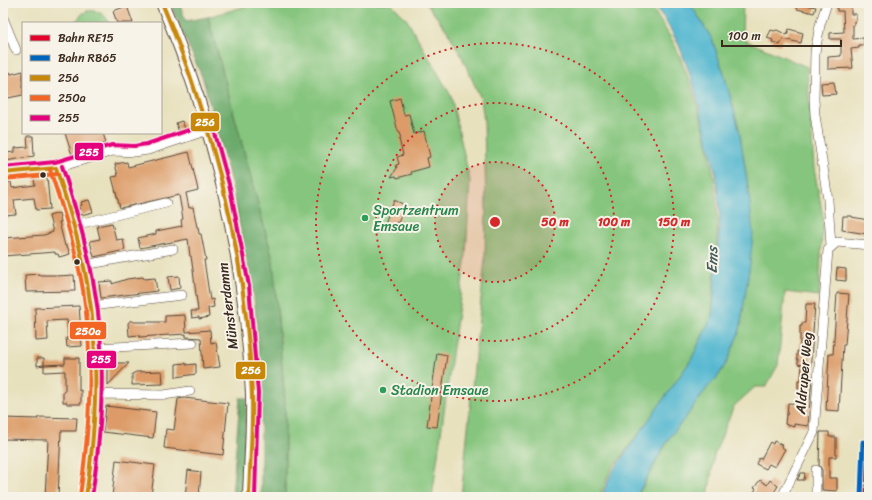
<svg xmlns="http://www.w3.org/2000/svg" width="872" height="500" font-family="Sriracha,sans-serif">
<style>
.green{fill:#85c57d;stroke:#60784e}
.forest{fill:#6caa6c;stroke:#546a45}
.water{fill:#52b7d0;stroke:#467077}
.building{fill:#dc9b67}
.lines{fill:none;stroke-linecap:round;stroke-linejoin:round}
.minor-casing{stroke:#554536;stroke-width:10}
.secondary-casing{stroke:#554536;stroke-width:14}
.minor{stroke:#fff;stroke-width:9}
.secondary{stroke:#fff;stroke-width:12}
.bus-1-casing{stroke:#f7f3e8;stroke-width:7}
.bus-2-casing{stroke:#f7f3e8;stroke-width:7}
.bus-3-casing{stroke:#f7f3e8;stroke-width:7}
.bus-1{stroke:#c88708;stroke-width:4}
.bus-2{stroke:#f26522;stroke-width:4}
.bus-3{stroke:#e5007d;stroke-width:4}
.rail-1-casing{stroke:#f7f3e8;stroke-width:8}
.rail-2-casing{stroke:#f7f3e8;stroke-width:8}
.rail-1{stroke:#e4002b;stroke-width:5}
.rail-2{stroke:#0065bd;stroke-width:5}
.ring{fill:none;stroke:#d62828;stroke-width:2;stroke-dasharray:2 4}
.bus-dot{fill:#3b2a1e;stroke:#f7f3e8;stroke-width:1.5}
.leisure-dot{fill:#2e9e5b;stroke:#f7f3e8;stroke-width:1.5}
.labels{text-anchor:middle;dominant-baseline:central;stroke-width:4;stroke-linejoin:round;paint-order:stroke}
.leisure-label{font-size:14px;fill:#27864d;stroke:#f7f3e8;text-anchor:start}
.street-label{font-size:14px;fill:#3b2a1e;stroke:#f7f3e8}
.water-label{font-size:15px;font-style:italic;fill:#435b5c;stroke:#f7f3e8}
.centre{fill:#d62828;stroke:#f7f3e8;stroke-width:2}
.ring-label{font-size:12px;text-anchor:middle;font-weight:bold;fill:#d62828;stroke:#f7f3e8;stroke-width:4;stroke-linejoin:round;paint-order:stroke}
.line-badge{stroke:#f7f3e8;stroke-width:1.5}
.badge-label{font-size:11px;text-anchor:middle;font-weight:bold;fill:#fff}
</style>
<rect width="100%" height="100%" fill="#f7f3e8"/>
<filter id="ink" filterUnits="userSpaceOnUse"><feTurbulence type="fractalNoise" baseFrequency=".025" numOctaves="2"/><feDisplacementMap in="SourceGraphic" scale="8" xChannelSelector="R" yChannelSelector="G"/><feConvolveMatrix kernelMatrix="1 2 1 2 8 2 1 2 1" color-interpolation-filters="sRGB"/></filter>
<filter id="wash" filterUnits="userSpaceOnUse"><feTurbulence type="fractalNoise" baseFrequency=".012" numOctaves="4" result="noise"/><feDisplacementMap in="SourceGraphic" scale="16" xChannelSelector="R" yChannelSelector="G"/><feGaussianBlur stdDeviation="0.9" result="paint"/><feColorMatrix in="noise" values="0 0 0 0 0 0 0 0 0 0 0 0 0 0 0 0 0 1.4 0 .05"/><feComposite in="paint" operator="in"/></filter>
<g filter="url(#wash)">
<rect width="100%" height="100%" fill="#e8e1be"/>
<path class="green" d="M257,3H391L407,20L451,96L470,181L466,255L432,497H285V402L273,260L208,17Z
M426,3H649L674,43L692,87L705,132L714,177L718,221L712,316L691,360L659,407L611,470L599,497H461L485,259L486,206L484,121L481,99L461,55L448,32Z
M690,3H743L742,39L807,67L814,168L823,217L819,296L785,292L778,365L766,387H755L734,406L714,455L708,497H637L669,438L686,417L707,388L717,378L727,362L740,330L750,263L749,194L739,129L725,77L712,39Z
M87,11C97,10 105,13 109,23H75L82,14Z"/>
<path class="forest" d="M170,3H179L186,21L208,17L273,260L285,402V497H261V418L258,341L254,297L232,186L203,79Z
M240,398H247L241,497H232Z"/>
<path class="water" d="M652,3H690L712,39L725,77L739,129L749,194L753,233L750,263L740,330L727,362L717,378L707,388L686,417L669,438L636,497H601L612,472L691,360L712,316L720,218L716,174L694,86L679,45L664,18Z"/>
<g id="blocks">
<path class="building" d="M799,3H806V5L816,7L814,13L797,9Z
M837,3H851V14H856V21H854V25H853V39L864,38V45H859V48L851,49L853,68L828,69V57L841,56V39H830V33L844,32L843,11H837Z
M127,6L133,23H117L113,11Z
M789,29L803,33L801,43L783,39L780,45L772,42L773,40L767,38L771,30L774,31L777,30L787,35Z
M23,71V95L3,99V74L10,72L11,74Z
M834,82L836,94L822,95L821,83Z
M400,98L404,115L409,114L414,134L424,131L430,157L427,158L429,167L411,172L412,174L397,178L396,176L391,177L397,168L396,165L399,164L397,157L403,155L399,139L401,138L397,128L390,101Z
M182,121L186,131L179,133L176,123Z
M65,133H103L106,143L72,155Z
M27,136H33L34,156L6,161L5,153L15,152V148L28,147Z
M189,152L198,190L186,193L189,208L193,207L197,227H198L199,234H201L206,260H204L210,300L213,299L214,307L208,308L209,317L199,319V317L192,318L191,311H198L193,270L191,256H190L188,239L140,248L138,238L156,234V231L182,226L181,220L183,219L179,195L120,208L112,177L118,176L115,164L127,162L128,167Z
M47,178L50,209L36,210L34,198L14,200L16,214L3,215V183L11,182L12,188L35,185L34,179Z
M89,200L93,212L81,215L79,206L82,205L81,202Z
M394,200L405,205L398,223L396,222L394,227L385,223Z
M59,213L61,222H59L65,246H67L70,254L59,257L58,254H55V252L3,256V249H5L4,238L44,235L53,232L49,216Z
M843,216H852V217L868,220L867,234L842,230Z
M112,223L116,240L123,239L125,250L94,257L90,241L100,239L97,226Z
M837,268L846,269V281L836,280Z
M39,274V275H57V276L74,275L75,291L26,292L25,275Z
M179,276L180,288L170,290L168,277Z
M143,277L144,279L155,278L157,291L101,298L99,282L112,281V284L127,279Z
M837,293L849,294L845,345H843L839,411L826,410L829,354H833Z
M806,304H815L810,374L812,376L808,426L794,424V427L785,424L786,415H787L788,403L801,404L802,388H798V380H801L802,365L798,364V359H797V351H800V326H802V323H805Z
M79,306L82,346L67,347L66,338H68L67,320L47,321L48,340L36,341L35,308Z
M185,315L186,332L210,330L211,343L216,342L220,367L203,369L201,338L186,337V334L139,337V335L129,336L128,323L131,320L134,322H165V316Z
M437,353L447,355L437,427L427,426Z
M37,358H44V365L37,366Z
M65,358H79V391L81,390V404H67V402H63V391H65V371L44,372V365L65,364Z
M108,363H129L108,385Z
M186,363V365L196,364V374L176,377V364Z
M162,371L163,384L132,385V374L136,372Z
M184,398L228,403L223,455L164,448L166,429L174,430L178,399Z
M106,406L156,412L153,438L103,432Z
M38,417L77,418L76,431H61L58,497H45L48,440L3,439V418L38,419Z
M820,432H829V437H836V457H829V478H837V491L822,490V470L819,465Z
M774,441L782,445L781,447L785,449L775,467L769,464L766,469L756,464L759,458L761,459L770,442L773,444Z
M116,460L155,465L151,497H112Z
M188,470L201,472L199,497H185Z
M801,473H805L804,480H797Z
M760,480L767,485L770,480L778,486L771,497H750L756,489L754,488Z"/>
</g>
</g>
<g filter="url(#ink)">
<use href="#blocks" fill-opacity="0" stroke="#554536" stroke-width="1"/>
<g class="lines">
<g class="minor-casing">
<path id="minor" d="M827,3L820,25L815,52L814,99L815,115L828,200L831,246
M3,18L16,50
M56,168C71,213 85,259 91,306C100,370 96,433 86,497
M3,173L56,168L113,151L134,152L148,150L208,130
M74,225L166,203
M84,265L173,249
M91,306L182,295
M95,348L193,343
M97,394L164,395L190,391
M816,470V497
M782,497L814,432L828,250L837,242L869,245"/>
</g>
<g class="secondary-casing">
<path id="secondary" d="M162,3C215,126 246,260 252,394C253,428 250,463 249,497"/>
</g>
<use href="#minor" class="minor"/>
<use href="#secondary" class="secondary"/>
<g class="bus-1-casing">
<path id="bus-1" d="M162,3C175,34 187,65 197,97C229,192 248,293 252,394C253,428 250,463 249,497
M56,168C69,207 81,247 88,288C100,358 96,427 86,497
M3,173L56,168"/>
</g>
<g class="bus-2-casing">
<path id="bus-2" d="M50,170C63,209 76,249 83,290C94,359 90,427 80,496
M4,179L57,174"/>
</g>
<g class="bus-3-casing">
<path id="bus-3" d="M62,166C75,205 87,245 94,286C107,356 102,427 92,497
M3,167L55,162L112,145L134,146L147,144L207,124L213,126L230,188L249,286L258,393L255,497"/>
</g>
<use href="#bus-1" class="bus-1"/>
<use href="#bus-2" class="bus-2"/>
<use href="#bus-3" class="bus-3"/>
<g class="rail-1-casing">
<path id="rail-1" d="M867,497L869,442"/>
</g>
<g class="rail-2-casing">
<path id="rail-2" d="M861,497L863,442"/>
</g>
<use href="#rail-1" class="rail-1"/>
<use href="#rail-2" class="rail-2"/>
</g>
</g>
<circle cx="495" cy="222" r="60" fill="#d62828" fill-opacity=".12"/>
<g class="ring">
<circle cx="495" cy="222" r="60"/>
<circle cx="495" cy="222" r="119"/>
<circle cx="495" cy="222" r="179"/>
</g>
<g class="bus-dot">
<circle cx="43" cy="175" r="3.5"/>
<circle cx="77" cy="262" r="3.5"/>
</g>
<g class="leisure-dot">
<circle cx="365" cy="218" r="4"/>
<circle cx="383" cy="390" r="4"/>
</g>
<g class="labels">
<g class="leisure-label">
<text x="373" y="210">Sportzentrum<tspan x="373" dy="16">Emsaue</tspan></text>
<text x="391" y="390">Stadion Emsaue</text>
</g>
<g class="street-label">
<text transform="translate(228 306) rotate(-97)">Münsterdamm</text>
<text transform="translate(804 373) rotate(-85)">Aldruper Weg</text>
</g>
<g class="water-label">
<text transform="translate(712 260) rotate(-89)">Ems</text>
</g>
</g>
<circle cx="495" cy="222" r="6" class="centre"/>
<g class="ring-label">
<text x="555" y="226">50 m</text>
<text x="614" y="226">100 m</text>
<text x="674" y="226">150 m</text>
</g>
<g class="line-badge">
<rect x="190" y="112" width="30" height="20" rx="4" fill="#c88708"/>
<rect x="74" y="142" width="30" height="19" rx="4" fill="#e5007d"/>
<rect x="69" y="321" width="38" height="19" rx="4" fill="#f26522"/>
<rect x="86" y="350" width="31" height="19" rx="4" fill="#e5007d"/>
<rect x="235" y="361" width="31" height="19" rx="4" fill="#c88708"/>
</g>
<g class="badge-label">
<text x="205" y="126">256</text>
<text x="89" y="156">255</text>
<text x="88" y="335">250a</text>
<text x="101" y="363">255</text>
<text x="251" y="374">256</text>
</g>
<rect width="872" height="500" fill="none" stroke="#f7f3e8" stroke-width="16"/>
<rect x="22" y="22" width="140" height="112" fill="#f7f3e8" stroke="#aca397"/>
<rect x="30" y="35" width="20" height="6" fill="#e4002b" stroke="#aca397"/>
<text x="58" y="42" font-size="12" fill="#3b2a1e">Bahn RE15</text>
<rect x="30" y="55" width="20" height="6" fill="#0065bd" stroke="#aca397"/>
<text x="58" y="62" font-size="12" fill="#3b2a1e">Bahn RB65</text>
<rect x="30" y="75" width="20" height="6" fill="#c88708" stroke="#aca397"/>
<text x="58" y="82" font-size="12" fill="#3b2a1e">256</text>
<rect x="30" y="95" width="20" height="6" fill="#f26522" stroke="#aca397"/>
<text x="58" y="102" font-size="12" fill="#3b2a1e">250a</text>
<rect x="30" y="115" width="20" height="6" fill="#e5007d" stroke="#aca397"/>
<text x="58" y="122" font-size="12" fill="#3b2a1e">255</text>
<path d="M722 40v6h119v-6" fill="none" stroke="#3b2a1e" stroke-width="2"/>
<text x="728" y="40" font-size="12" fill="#3b2a1e" stroke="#f7f3e8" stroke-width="3" paint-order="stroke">100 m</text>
</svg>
